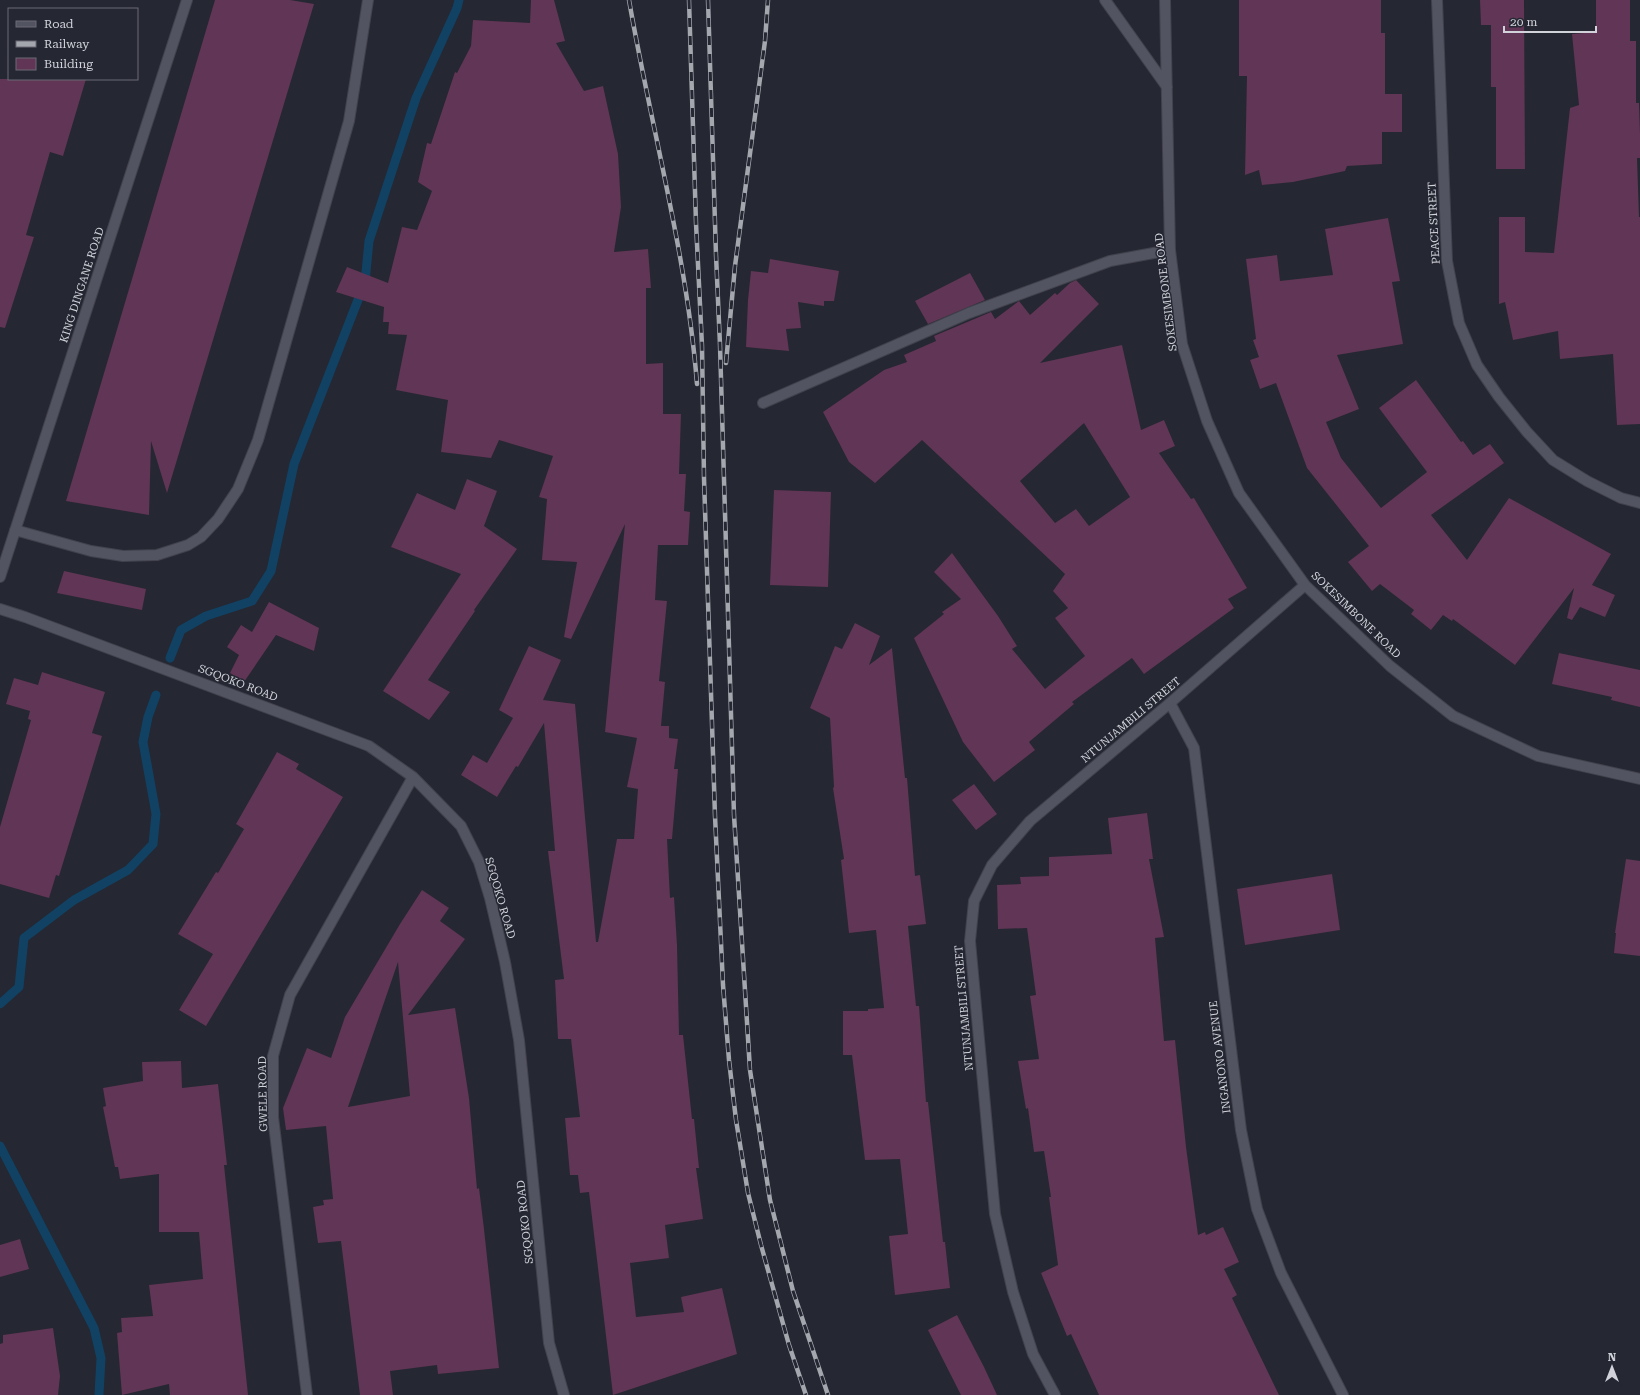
<svg xmlns="http://www.w3.org/2000/svg" width="1640" height="1395" font-family="'Roboto Serif',serif">
<style>
.lines{fill:none;stroke-linecap:round;stroke-linejoin:round}
.stream{stroke:#114263;stroke-width:9}
.building{fill:#603555;fill-rule:evenodd}
.minor-casing{stroke:#41424c;stroke-width:12}
.minor{stroke:#525462;stroke-width:10}
.rail-casing{stroke:#a5a7af;stroke-width:4.5}
.rail{stroke:#252732;stroke-width:3;stroke-dasharray:9;stroke-linecap:butt}
.labels{text-anchor:middle;dominant-baseline:central;stroke-width:3;stroke-linejoin:round;paint-order:stroke}
.street-label{font-size:11px;fill:#d1d2da;stroke:#252732}
</style>
<rect width="100%" height="100%" fill="#252732"/>
<g class="lines">
<path class="stream" d="M170,658L181,630L206,616L252,601L271,571L294,464L365,282L369,241L416,98L457,8L459,0
M0,1004L19,987L24,938L74,900L128,870L153,844L156,814L143,742L148,717L156,695
M0,1146L94,1328L101,1358L99,1395"/>
</g>
<path class="building" d="M215,0H290L314,4L167,493L151,441L149,515L66,501Z
M531,0H554L565,41L556,43L584,91L603,86L618,154L621,207L614,252L648,249L651,288H646V364L663,363V414H681L679,474H686L684,511L690,512L688,545H658L655,600L667,601L659,681L665,682L661,726H669V738L678,739L674,769H678L672,839H667L670,898L674,897L677,945L679,1035H683L692,1119H694L699,1168H696L703,1219L665,1225L669,1258L630,1263L636,1317L684,1312L681,1297L722,1288L737,1354L613,1395L589,1192L580,1193L578,1175H570L565,1118L580,1117L571,1039H558L555,980L564,979L548,851H555L544,723L518,767L516,766L497,797L461,775L473,755L487,763L513,718L499,710L529,646L561,660L543,700L575,704L596,942H598L617,839H634L638,789L627,787L637,738L605,732L625,524L571,639L564,637L577,562L542,560L547,499L539,497L553,456L499,440L491,458L441,452L448,400L396,390L407,335L388,334L389,322H383L384,307L336,292L347,267L388,283L402,227L417,230L432,191L418,182L427,143L431,144L455,72L457,73L471,46L473,20L530,23Z
M1239,0H1381V33H1385V94H1402V132H1382V164L1347,166L1345,171L1293,182L1262,185L1259,170L1245,175L1247,76H1239Z
M1480,0H1524L1525,169H1496V87H1491V25H1481Z
M1596,0H1630V41H1636V103H1639L1640,134V158H1637L1639,217H1640V424L1617,425L1613,354L1560,359L1558,331L1513,340L1505,302L1499,304V217H1525V252L1554,253L1570,108L1579,105L1572,34L1596,32Z
M0,79H86L63,156L50,152L26,235L34,237L5,328L0,327Z
M1388,218L1400,281L1392,282L1403,344L1337,355L1359,409L1326,422L1341,458L1381,508L1427,472L1379,408L1416,380L1461,442L1463,441L1473,455L1490,444L1504,463L1431,515L1467,560L1509,498L1611,554L1592,585L1615,595L1605,617L1580,607L1572,620L1567,618L1574,588L1515,665L1453,619L1452,621L1443,615L1431,630L1411,614L1414,610L1380,584L1372,591L1348,562L1369,546L1307,468L1276,383L1260,389L1250,360L1259,357L1253,340L1256,339L1246,259L1277,255L1280,281L1333,275L1325,229Z
M770,259L839,271L834,301H824V306L798,302L801,328L786,329L789,351L746,347L748,300L751,271L768,273Z
M970,273L985,300L928,324L915,301Z
M1076,280L1099,304L1040,363L1122,345L1141,430L1164,420L1175,446L1159,453L1191,499L1194,498L1247,588L1228,599L1234,608L1144,674L1132,658L1072,702L1074,704L1029,742L1035,750L994,782L963,742L914,638L944,614L942,612L961,599L934,572L952,553L998,616L1017,646L1012,649L1045,689L1085,656L1055,618L1068,608L1053,591L1065,574L922,440L875,483L849,462L823,412L884,370L907,362L904,355L936,341L934,336L991,312L995,319L1019,301L1030,315L1055,293L1057,295L1070,283ZM1084,423L1130,497L1089,526L1076,509L1055,523L1020,481Z
M467,479L497,491L484,526L517,549L474,610L475,611L428,680L450,692L429,720L383,691L461,574L391,547L417,493L455,510Z
M774,490L831,492L828,587L770,585Z
M64,571L146,589L142,610L57,593Z
M269,602L319,628L314,651L276,635L244,682L230,673L239,655L227,647L241,625L252,632Z
M855,623L880,636L869,665L892,648L905,778H907L915,876L920,875L926,924L908,926L916,1006H919L926,1102H928L943,1242H945L950,1288L895,1295L889,1236L908,1234L900,1159L865,1160L852,1055H843V1011H868V1009L884,1008L876,930L849,933L841,860L844,859L833,788L834,787L830,718L810,708L835,646L842,649Z
M1559,653L1640,670V707L1611,700L1612,697L1552,684Z
M42,672L105,692L92,733L102,736L59,876L56,875L49,898L0,884V827L31,720L28,719L30,711L6,704L14,678L38,685Z
M277,752L299,764L296,769L343,797L206,1026L179,1010L213,954L178,934L216,872L218,873L244,829L236,824Z
M974,784L997,814L976,830L952,800Z
M1147,813L1153,859H1149L1164,937L1155,938L1164,1041L1175,1040L1186,1147L1198,1235L1205,1232L1206,1235L1223,1227L1239,1262L1224,1269L1237,1295L1232,1298L1279,1395H1099L1071,1334L1067,1336L1041,1273L1058,1265L1049,1197H1051L1044,1151L1034,1152L1028,1108L1026,1109L1018,1061L1039,1059L1030,996L1036,995L1027,928L998,929L997,885L1021,884L1020,877L1049,876V857L1112,854L1108,818Z
M1626,859L1640,861V956L1614,953L1616,933H1615Z
M1332,874L1340,930L1245,945L1237,889Z
M422,890L449,908L440,921L465,939L408,1015L455,1008L469,1098L477,1189L479,1188L484,1229L499,1368L438,1374L437,1365L390,1371L393,1395H360L341,1241L318,1243L313,1207L324,1205L323,1200L333,1199L326,1126L286,1130L283,1108L307,1048L331,1058L345,1017L400,924ZM398,962L410,1096L348,1107Z
M181,1061L182,1088L218,1084L227,1165H224L248,1395H170L169,1384L122,1395L117,1333L122,1332L121,1318L153,1316L149,1285L203,1279L199,1232H159V1174L120,1179L118,1167H115L103,1107L106,1106L103,1088L143,1081L142,1062Z
M20,1239L29,1269L0,1277V1245Z
M957,1315L984,1367L997,1395H961L928,1330Z
M53,1328L60,1376L58,1395H0V1344L3,1343V1335Z"/>
<g class="lines">
<g class="minor-casing">
<path id="minor" d="M1105,0L1167,87
M1165,0L1170,250L1182,344L1207,421L1239,493L1305,585L1390,666L1453,716L1538,756L1640,779
M1437,0L1447,261L1459,323L1477,365L1499,397L1527,432L1553,460L1587,481L1621,498L1640,503
M763,403L969,313L1110,261L1170,250
M15,530L91,551L123,556L157,555L188,545L201,537L218,519L238,489L258,440L349,121L368,0
M0,577L187,0
M0,609L25,617L369,746L413,777L461,826L479,862L490,898L505,962L519,1040L549,1343L564,1395
M1170,703L1194,748L1241,1130L1257,1209L1281,1273L1343,1395
M307,1395L273,1117V1056L290,995L413,777
M1055,1395L1033,1354L1013,1292L995,1214L970,941L974,901L992,865L1030,821L1170,703L1305,585"/>
</g>
<use href="#minor" class="minor"/>
<g class="rail-casing">
<path id="rail" d="M629,0C651,127 687,256 697,384
M689,0L696,223L702,346L704,478L715,816L723,985L729,1060L736,1120L748,1193L761,1245L789,1345L806,1395
M708,0L716,255L720,345L734,815L750,1070L770,1200L793,1291L828,1395
M726,363L735,266L765,41L768,0"/>
</g>
<use href="#rail" class="rail"/>
</g>
<g class="labels">
<g class="street-label">
<text transform="translate(1434 223) rotate(-93)">PEACE STREET</text>
<text transform="translate(82 285) rotate(-72)">KING DINGANE ROAD</text>
<text transform="translate(1166 292) rotate(-97)">SOKESIMBONE ROAD</text>
<text transform="translate(1356 615) rotate(44)">SOKESIMBONE ROAD</text>
<text transform="translate(238 683) rotate(21)">SGQOKO ROAD</text>
<text transform="translate(1131 720) rotate(-40)">NTUNJAMBILI STREET</text>
<text transform="translate(500 898) rotate(74)">SGQOKO ROAD</text>
<text transform="translate(964 1008) rotate(-95)">NTUNJAMBILI STREET</text>
<text transform="translate(1220 1057) rotate(-97)">INGANONO AVENUE</text>
<text transform="translate(263 1094) rotate(-91)">GWELE ROAD</text>
<text transform="translate(525 1222) rotate(-96)">SGQOKO ROAD</text>
</g>
</g>
<rect x="8" y="8" width="130" height="72" fill="#252732" stroke="#6a6b75"/>
<rect x="16" y="21" width="20" height="6" fill="#525462" stroke="#6a6b75"/>
<text x="44" y="28" font-size="12" fill="#d1d2da">Road</text>
<rect x="16" y="41" width="20" height="6" fill="#a5a7af" stroke="#6a6b75"/>
<text x="44" y="48" font-size="12" fill="#d1d2da">Railway</text>
<rect x="16" y="58" width="20" height="12" fill="#603555" stroke="#6a6b75"/>
<text x="44" y="68" font-size="12" fill="#d1d2da">Building</text>
<g transform="translate(1612 1367)" stroke="#252732" stroke-width="3" paint-order="stroke">
<path d="M0-3L7 15L0 10L-7 15Z" fill="#d1d2da"/>
<text y="-6" font-size="11" font-weight="bold" text-anchor="middle" fill="#d1d2da">N</text>
</g>
<path d="M1504 26v6h92v-6" fill="none" stroke="#d1d2da" stroke-width="2"/>
<text x="1510" y="26" font-size="12" fill="#d1d2da" stroke="#252732" stroke-width="3" paint-order="stroke">20 m</text>
</svg>
